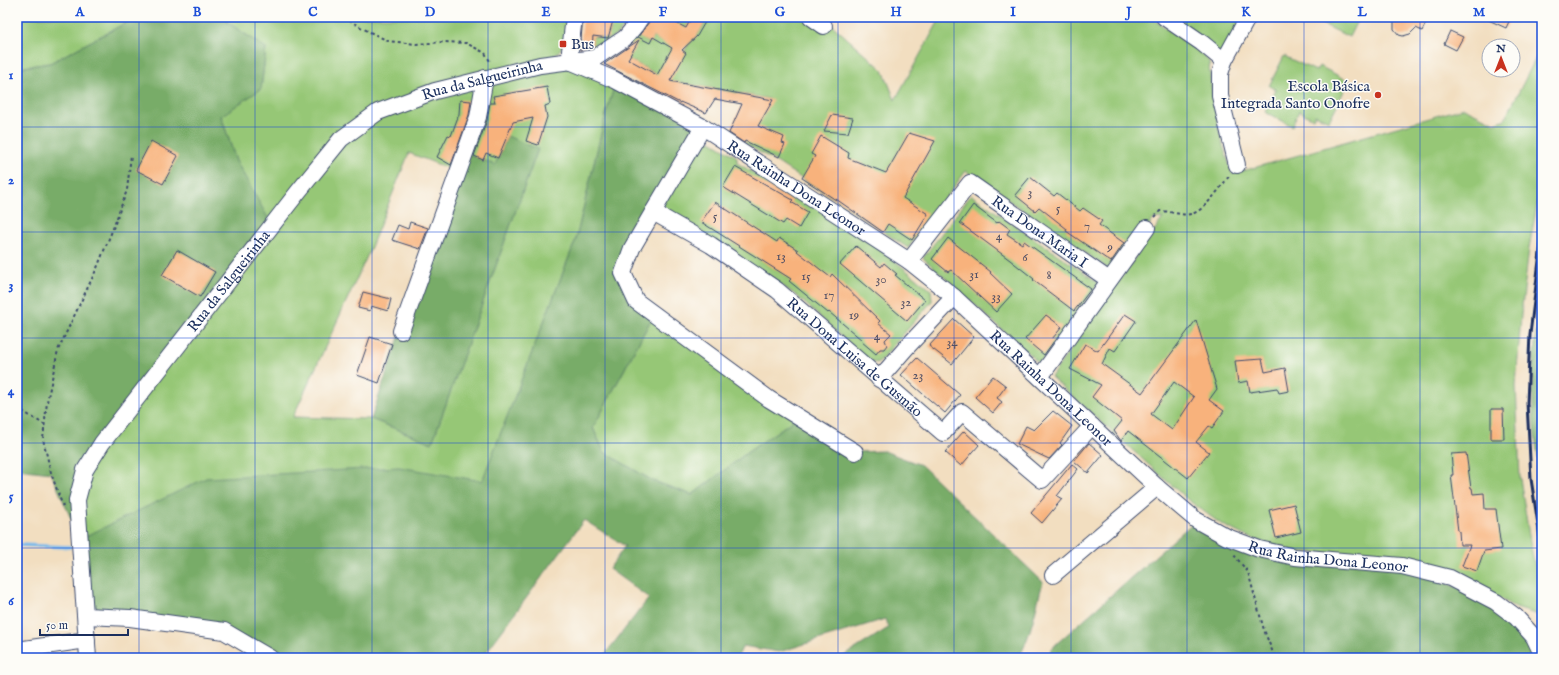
<svg xmlns="http://www.w3.org/2000/svg" width="1559" height="675" font-family="'IM FELL English',serif">
<style>
.green{fill:#96c776;stroke:#587b6a;fill-rule:evenodd}
.forest{fill:#78ac67;stroke:#4a6e62}
.lines{fill:none;stroke-linecap:round;stroke-linejoin:round}
.stream{stroke:#74b9eb;stroke-width:3.5}
.building{fill:#f8b27b;fill-rule:evenodd}
.minor-casing{stroke:#3b496d;stroke-width:18}
.path{stroke:#3b496d;stroke-width:2;stroke-dasharray:3 3;stroke-linecap:butt}
.minor{stroke:#fff;stroke-width:16}
.rail{stroke:#1b2f5e;stroke-width:3}
.grid{fill:none;stroke:#1d4ed8;stroke-width:1;stroke-opacity:0.55}
.poi-dot{fill:#c8321e;stroke:#fdfcf7;stroke-width:1.5}
.labels{text-anchor:middle;dominant-baseline:central;stroke-width:3;stroke-linejoin:round;paint-order:stroke}
.number-label{font-size:13px;fill:#525065}
.poi-label{font-size:15px;fill:#1b2f5e;stroke:#fdfcf7;text-anchor:start}
.street-label{font-size:15px;fill:#1b2f5e;stroke:#fdfcf7}
.neatline{fill:none;stroke:#1d4ed8;stroke-width:1.5}
.grid-label{font-size:13px;text-anchor:middle;font-weight:bold;fill:#1d4ed8}
</style>
<rect width="100%" height="100%" fill="#fdfcf7"/>
<filter id="ink" filterUnits="userSpaceOnUse"><feTurbulence type="fractalNoise" baseFrequency=".025" numOctaves="2"/><feDisplacementMap in="SourceGraphic" scale="8" xChannelSelector="R" yChannelSelector="G"/><feConvolveMatrix kernelMatrix="1 2 1 2 8 2 1 2 1" color-interpolation-filters="sRGB"/></filter>
<filter id="wash" filterUnits="userSpaceOnUse"><feTurbulence type="fractalNoise" baseFrequency=".012" numOctaves="4" result="noise"/><feDisplacementMap in="SourceGraphic" scale="16" xChannelSelector="R" yChannelSelector="G"/><feGaussianBlur stdDeviation="0.9" result="paint"/><feColorMatrix in="noise" values="0 0 0 0 0 0 0 0 0 0 0 0 0 0 0 0 0 1.4 0 .05"/><feComposite in="paint" operator="in"/></filter>
<g filter="url(#wash)">
<rect width="100%" height="100%" fill="#f2dec0"/>
<path class="green" d="M17,17H137L50,63L17,68Z
M226,17H569C567,32 566,49 552,57L564,64L615,84L605,117L576,239L482,482L80,539L85,470L249,186L236,161L221,115L261,89L266,48L227,22ZM538,149L432,443L371,419L293,417L369,252L409,153L458,172L495,165Z
M617,17H627L630,19L618,34L591,51L593,36L607,39L611,29L601,18L615,22Z
M665,17H692L682,35L676,23Z
M708,17H823L883,70L895,100L941,17H1150L1198,51L1209,61C1210,87 1215,113 1221,138C1224,151 1229,161 1232,174L1464,108L1495,123L1505,119L1542,46V128H1540L1542,129V179L1529,248L1521,315L1516,386L1520,478L1531,548L1542,596V616L1516,608L1454,572L1432,565L1398,559L1283,550L1243,535L1221,524L1188,500L1051,377L1163,218L1154,219L1110,270L966,171L908,248L775,161L744,143L762,111L772,101L769,99L670,81L628,59L635,46L630,43L637,36L650,43L653,37L685,54L686,53L684,52L688,45L697,36Z
M1164,17H1247L1224,61Z
M1308,17H1359L1349,37Z
M1284,56L1316,71L1319,66L1349,81L1329,121L1315,115L1313,119L1299,111L1292,126L1265,112L1276,90L1269,86Z
M703,141H711L737,157V163L792,195L796,193L876,246L931,290L932,301L882,359L877,363L870,361L854,348L797,296L761,271L656,211Z
M971,195L1099,283L1040,364L923,258Z
M654,314L798,417L748,452L692,495L653,481L604,452L593,428Z"/>
<path class="forest" d="M137,17H226L227,22L266,48L261,89L221,116L236,161L272,225L85,470L80,539L206,478L399,467L482,481L576,239L605,117L615,84L700,127L624,272L654,314L593,428L604,452L653,481L692,495L748,452L798,417L855,452L884,451L921,465L1043,582C1036,607 1031,635 1019,658H841L888,628L885,619L779,652L743,646L737,658H602L649,598L609,569L625,546L584,520L482,658H270L224,631L86,616L80,539L51,473L17,469V68L50,63Z
M507,136L538,149L432,443L371,419L401,331L469,154L495,165Z
M1542,289V479C1539,463 1536,446 1534,430C1530,384 1534,334 1542,289Z
M1196,520L1259,549L1402,566L1496,602L1542,658H1046L1055,645Z"/>
<g class="lines">
<path class="stream" d="M17,545L70,547"/>
</g>
<g id="blocks">
<path class="building" d="M583,17H614L608,38L593,36L592,49L580,50Z
M650,17H665L686,28L692,17H708L697,36L682,50L686,53L670,81L773,100L758,126L784,137L782,143L785,144L779,157L745,141L744,143L729,133L742,104L715,99L706,113L680,102V103L604,64L639,40L628,59L657,75L672,48L653,37L650,43L638,37L649,22Z
M1394,17H1429L1422,31L1416,28L1410,34L1403,36L1399,35L1394,29Z
M1482,17H1511L1506,28Z
M1450,31L1463,37L1456,50L1444,44Z
M547,87L550,104L545,106L547,117L538,145L526,141L533,118L513,122L498,158L486,153L483,160L474,156L487,120L490,103H495L493,96Z
M460,100L471,101L469,115L451,165L437,157L448,135L451,136L459,114Z
M832,115L853,118L848,133L824,131Z
M909,133L935,141L903,198L928,214L912,240L888,224L883,232L836,199V200L802,178L815,156L811,154L821,136L849,153L848,158L886,173Z
M151,141L178,156L163,184L136,170Z
M735,167L793,200L791,202L808,212L799,228L786,220L783,224L723,187Z
M1030,177L1054,196L1057,193L1080,211L1083,208L1102,221L1099,225L1124,243L1111,262L1066,231L1067,229L1039,207L1035,211L1015,195Z
M715,202L777,242L779,238L798,250L797,251L830,277L832,274L880,321L878,323L891,334L885,340L887,345L884,349H880L876,354L861,341L862,340L829,312L828,313L789,281L791,279L701,222Z
M973,205L997,223L999,221L1010,229L1007,234L1022,244L1024,241L1091,289L1074,311L1033,280L1034,279L1010,260L960,223Z
M410,222L428,228L420,249L392,240L398,225L408,229Z
M948,238L991,272L990,273L1012,294L996,312L951,270L948,272L932,259Z
M856,246L881,267L884,263L897,274L895,275L925,300L907,321L840,264Z
M177,250L215,272L200,297L162,275Z
M363,292L391,299L388,311L371,306L370,311L358,308Z
M1125,314L1136,321L1115,351L1110,348L1102,364L1142,393L1196,320L1217,389L1209,400L1224,411L1212,428L1209,426L1196,442L1209,452L1188,478L1128,431L1121,441L1114,431L1122,421L1092,397L1101,385L1070,369L1085,344L1098,351ZM1174,382L1194,397L1172,430L1151,414Z
M1046,315L1062,327L1052,339L1054,341L1044,355L1025,339Z
M954,319L974,337L952,364L929,346Z
M370,337L392,344L379,383L357,375Z
M917,358L960,395L945,413L901,375Z
M1262,359L1265,372L1285,368L1289,391L1279,393L1277,388L1250,392L1248,381L1238,383L1235,361Z
M993,376L1006,386L997,398L1002,402L993,413L975,397Z
M1491,409H1503L1504,439H1491Z
M1053,411L1072,426L1060,443L1062,445L1049,459L1017,444L1026,426L1034,430Z
M964,431L979,445L961,466L945,452Z
M1089,443L1103,455L1088,473L1074,461Z
M1466,453L1471,488H1472L1473,494L1484,493L1485,509H1496L1501,549L1484,551L1477,571L1462,566L1470,545H1460L1459,531H1458L1451,475H1453L1451,454Z
M1072,464L1078,469L1057,496L1062,499L1042,523L1031,513Z
M1294,504L1301,532L1276,538L1269,510Z"/>
</g>
</g>
<g filter="url(#ink)">
<use href="#blocks" fill-opacity="0" stroke="#3b496d" stroke-width="1"/>
<g class="lines">
<g class="minor-casing">
<g id="minor">
<path d="M811,17L824,26"/>
<path d="M1164,17L1202,43L1224,61"/>
<path id="s1" d="M572,62L615,80L703,127L909,261L954,297L1157,487L1196,520L1227,537L1259,549L1295,557L1402,566L1450,578L1496,602L1516,617L1534,637L1542,654"/>
<path d="M572,62L570,51L574,17"/>
<path id="s2" d="M703,127L653,212L711,245L777,290L943,433L962,412L1042,480L1092,426"/>
<path d="M1237,165L1220,96V74L1224,61L1248,17"/>
<path d="M653,212L632,248L623,273L636,301L769,399L855,452"/>
<path id="s3" d="M909,261L970,183L1109,280"/>
<path d="M401,331L478,117L485,78"/>
<path d="M1040,377L1147,228"/>
<path d="M879,379L906,348L954,297"/>
<path d="M1053,575L1157,487"/>
<path d="M86,616L130,618L224,631L270,658"/>
<path d="M17,650L87,640"/>
<path id="s4" d="M88,658L77,500L85,470L102,443L298,192L341,139L378,112L435,91L540,65L595,58L625,38L635,26L641,17"/>
</g>
</g>
<path class="path" d="M344,17L362,28L388,41L416,44L445,42L466,43L485,53L491,63
M1155,217L1160,211C1171,211 1181,216 1191,214C1204,212 1222,185 1230,175
M17,408L45,425
M63,507L51,473L43,439L47,402L58,350L97,268L114,226L127,190L131,155
M1234,555L1248,572L1264,630L1275,658"/>
<use href="#minor" class="minor"/>
<path class="rail" d="M1542,236L1530,334L1527,403L1531,479L1542,550"/>
</g>
</g>
<path class="grid" d="M139,17V658M255,17V658M372,17V658M488,17V658M605,17V658M721,17V658M838,17V658M954,17V658M1071,17V658M1187,17V658M1304,17V658M1420,17V658M17,127H1542M17,232H1542M17,338H1542M17,443H1542M17,548H1542"/>
<g class="poi-dot">
<rect x="559" y="40" width="8" height="8" rx="2"/>
<circle cx="1378" cy="95" r="4"/>
</g>
<g class="labels">
<g class="number-label">
<text x="1030" y="192">3</text>
<text x="1058" y="208">5</text>
<text x="715" y="216">5</text>
<text x="1087" y="226">7</text>
<text x="999" y="236">4</text>
<text x="1110" y="247">9</text>
<text x="781" y="256">13</text>
<text x="1025" y="257">6</text>
<text x="974" y="274">31</text>
<text x="1049" y="275">8</text>
<text x="806" y="276">15</text>
<text x="881" y="279">30</text>
<text x="829" y="295">17</text>
<text x="996" y="296">33</text>
<text x="906" y="302">32</text>
<text x="854" y="315">19</text>
<text x="877" y="336">4</text>
<text x="952" y="342">34</text>
<text x="918" y="375">23</text>
</g>
<g class="poi-label">
<text x="571" y="44">Bus</text>
<text x="1370" y="86" text-anchor="end">Escola Básica<tspan x="1370" dy="17">Integrada Santo Onofre</tspan></text>
</g>
<g class="street-label">
<text stroke="none"><textPath href="#s4" startOffset="763">Rua da Salgueirinha</textPath></text>
<text stroke="none"><textPath href="#s1" startOffset="258">Rua Rainha Dona Leonor</textPath></text>
<text stroke="none"><textPath href="#s3" startOffset="184">Rua Dona Maria I</textPath></text>
<text stroke="none"><textPath href="#s4" startOffset="427">Rua da Salgueirinha</textPath></text>
<text stroke="none"><textPath href="#s2" startOffset="348">Rua Dona Luisa de Gusmão</textPath></text>
<text stroke="none"><textPath href="#s1" startOffset="583">Rua Rainha Dona Leonor</textPath></text>
<text stroke="none"><textPath href="#s1" startOffset="918">Rua Rainha Dona Leonor</textPath></text>
</g>
</g>
<rect width="1559" height="675" fill="none" stroke="#fdfcf7" stroke-width="44"/>
<g transform="translate(1501 58)"><circle r="19" fill="#fdfcf7" stroke="#a3aaba"/>
<path d="M0-3L7 15L0 10L-7 15Z" fill="#c8321e"/>
<text y="-6" font-size="11" font-weight="bold" text-anchor="middle" fill="#1b2f5e">N</text>
</g>
<path d="M40 629v6h88v-6" fill="none" stroke="#1b2f5e" stroke-width="2"/>
<text x="46" y="629" font-size="12" fill="#1b2f5e" stroke="#fdfcf7" stroke-width="3" paint-order="stroke">50 m</text>
<rect x="22" y="22" width="1515" height="631" class="neatline"/>
<g class="grid-label">
<text x="80" y="16">A</text>
<text x="197" y="16">B</text>
<text x="313" y="16">C</text>
<text x="430" y="16">D</text>
<text x="546" y="16">E</text>
<text x="663" y="16">F</text>
<text x="780" y="16">G</text>
<text x="896" y="16">H</text>
<text x="1013" y="16">I</text>
<text x="1129" y="16">J</text>
<text x="1246" y="16">K</text>
<text x="1362" y="16">L</text>
<text x="1479" y="16">M</text>
<text x="11" y="79">1</text>
<text x="11" y="184">2</text>
<text x="11" y="289">3</text>
<text x="11" y="395">4</text>
<text x="11" y="500">5</text>
<text x="11" y="605">6</text>
</g>
</svg>
